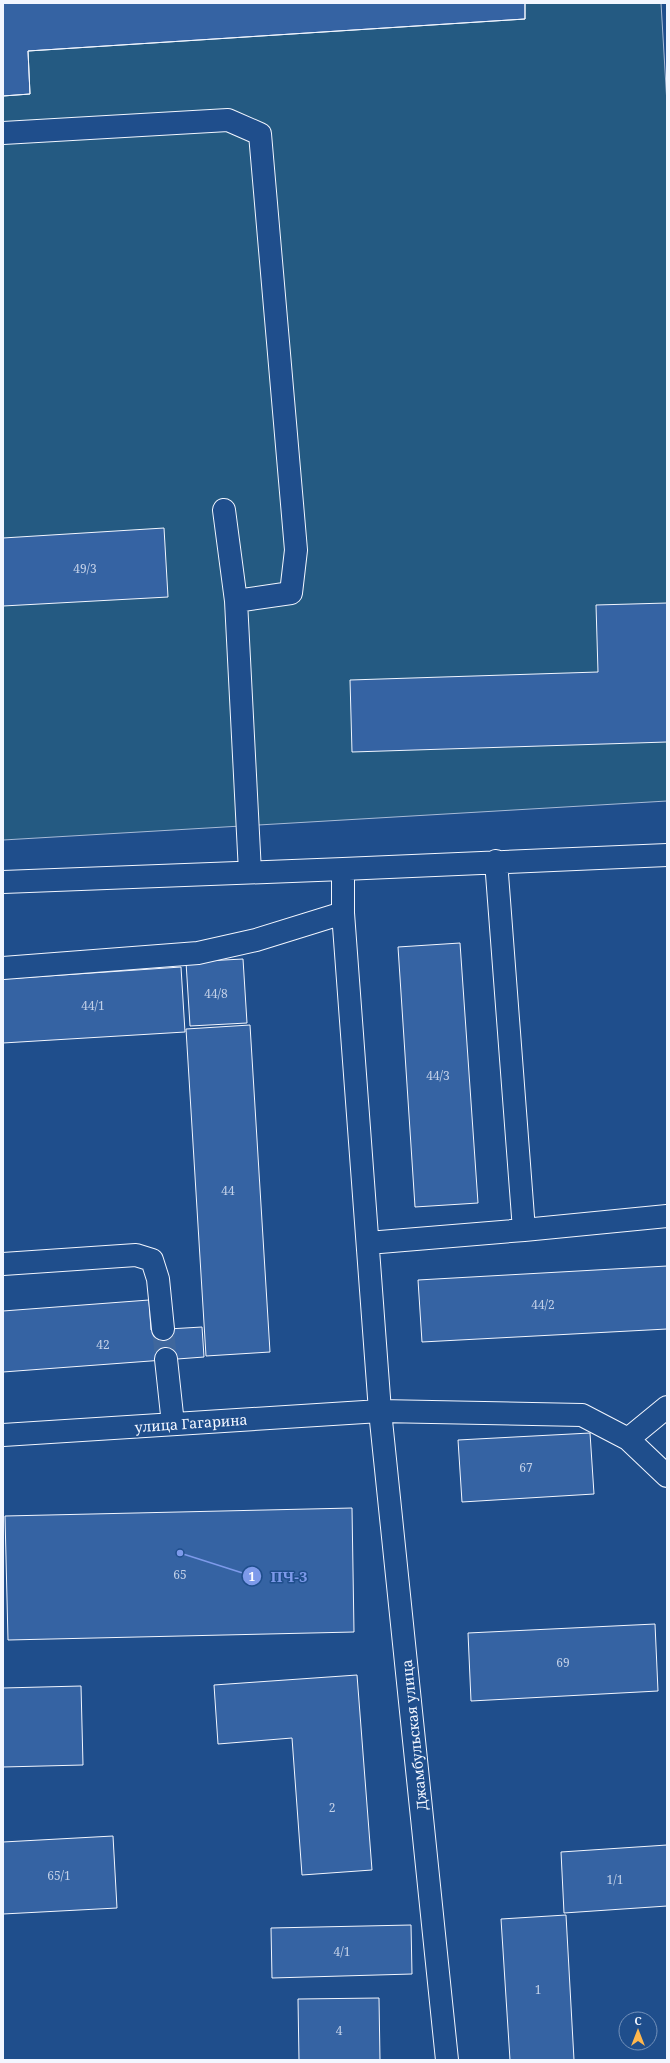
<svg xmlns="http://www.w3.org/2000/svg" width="670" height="2063" font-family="'Noto Serif',serif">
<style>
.park{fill:#245a82;stroke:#a8bbd7}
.building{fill:#3563a3;stroke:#f2f6ff}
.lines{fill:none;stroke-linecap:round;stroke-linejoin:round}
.minor-tunnel{stroke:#3f679d;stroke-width:22;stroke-dasharray:22 11;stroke-linecap:butt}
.minor-casing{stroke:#f2f6ff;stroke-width:24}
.minor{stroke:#1f4e8c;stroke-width:22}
.labels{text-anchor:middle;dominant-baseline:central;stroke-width:3;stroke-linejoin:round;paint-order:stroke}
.number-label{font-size:12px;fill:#c3d1e8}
.street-label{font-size:14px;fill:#f2f6ff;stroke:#1f4e8c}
.leader{fill:none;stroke:#7d9aea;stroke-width:1.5}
.callout-dot{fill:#7d9aea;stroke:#1f4e8c;stroke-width:1.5}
.mark-label{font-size:12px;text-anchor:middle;font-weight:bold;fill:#fff}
.callout-label{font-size:15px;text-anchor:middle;font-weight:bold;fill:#7d9aea;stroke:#1f4e8c;stroke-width:3;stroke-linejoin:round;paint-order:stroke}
</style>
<rect width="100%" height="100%" fill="#1f4e8c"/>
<path class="park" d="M3,3H661L667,104V801L3,840Z"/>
<path class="building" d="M3,3H525V19L28,51L30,94L3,96Z
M3,3H525V19L28,51L30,94L3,96Z
M164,528L168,597L3,606V538Z
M667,603V742L352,752L350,680L598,672L596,605Z
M460,943L478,1203L415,1207L398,947Z
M243,959L247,1023L190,1026L186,962Z
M181,967L185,1032L3,1043V979Z
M250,1025L270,1352L206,1356L186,1029Z
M667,1266V1329L422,1342L418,1280Z
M149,1300L151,1330L202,1327L204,1357L3,1372V1311Z
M590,1433L594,1494L462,1502L458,1440Z
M352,1508L354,1632L8,1640L5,1516Z
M655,1624L658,1691L471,1701L468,1633Z
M357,1675L372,1870L302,1875L292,1738L218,1744L214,1685Z
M81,1686L83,1765L3,1767V1688Z
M113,1836L117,1908L3,1914V1842Z
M667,1845V1906L564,1913L561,1852Z
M566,1915L574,2060H510L501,1919Z
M411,1925L412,1974L272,1978L271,1928Z
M379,1998L380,2060H299L298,1999Z"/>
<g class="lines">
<path class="minor-tunnel" d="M163,1329L166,1359"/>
<g class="minor-casing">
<path id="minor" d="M3,133L228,120L260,134L296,550L291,593L236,601
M224,510L236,601L250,872
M343,869V913L380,1411L447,2060
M3,882L343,869L667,855
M3,968L198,953L256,940L343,913
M524,1230L667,1216
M368,1243L524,1230L496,861
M3,1264L136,1255L152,1260L158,1279L163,1329
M166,1359L173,1424
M3,1435L380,1411L582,1415L628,1439L667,1476
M628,1439L667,1407"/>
</g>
<use href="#minor" class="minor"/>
</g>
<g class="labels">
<g class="number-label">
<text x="85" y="568">49/3</text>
<text x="216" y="993">44/8</text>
<text x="93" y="1005">44/1</text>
<text x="438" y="1075">44/3</text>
<text x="228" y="1190">44</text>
<text x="543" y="1304">44/2</text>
<text x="103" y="1344">42</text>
<text x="526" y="1467">67</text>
<text x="180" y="1574">65</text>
<text x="563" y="1662">69</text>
<text x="332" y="1807">2</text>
<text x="59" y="1875">65/1</text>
<text x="615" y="1879">1/1</text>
<text x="342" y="1951">4/1</text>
<text x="538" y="1989">1</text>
<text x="339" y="2030">4</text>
</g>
<g class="street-label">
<text transform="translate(191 1423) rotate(-4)">улица Гагарина</text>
<text transform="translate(414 1735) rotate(-96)">Джамбульская улица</text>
</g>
</g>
<path class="leader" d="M180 1553L252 1576"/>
<g class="callout-dot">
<circle cx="180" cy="1553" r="4"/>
<circle cx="252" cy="1576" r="10"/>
</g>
<g class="mark-label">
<text x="252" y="1581">1</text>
</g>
<g class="callout-label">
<text x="289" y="1582">ПЧ-3</text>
</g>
<rect width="670" height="2063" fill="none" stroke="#f2f6ff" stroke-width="8"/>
<g transform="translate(638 2031)"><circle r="19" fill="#1f4e8c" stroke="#7391ba"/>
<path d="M0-3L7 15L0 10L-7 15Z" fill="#ffb74d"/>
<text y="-6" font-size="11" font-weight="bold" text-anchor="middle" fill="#f2f6ff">С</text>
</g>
</svg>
